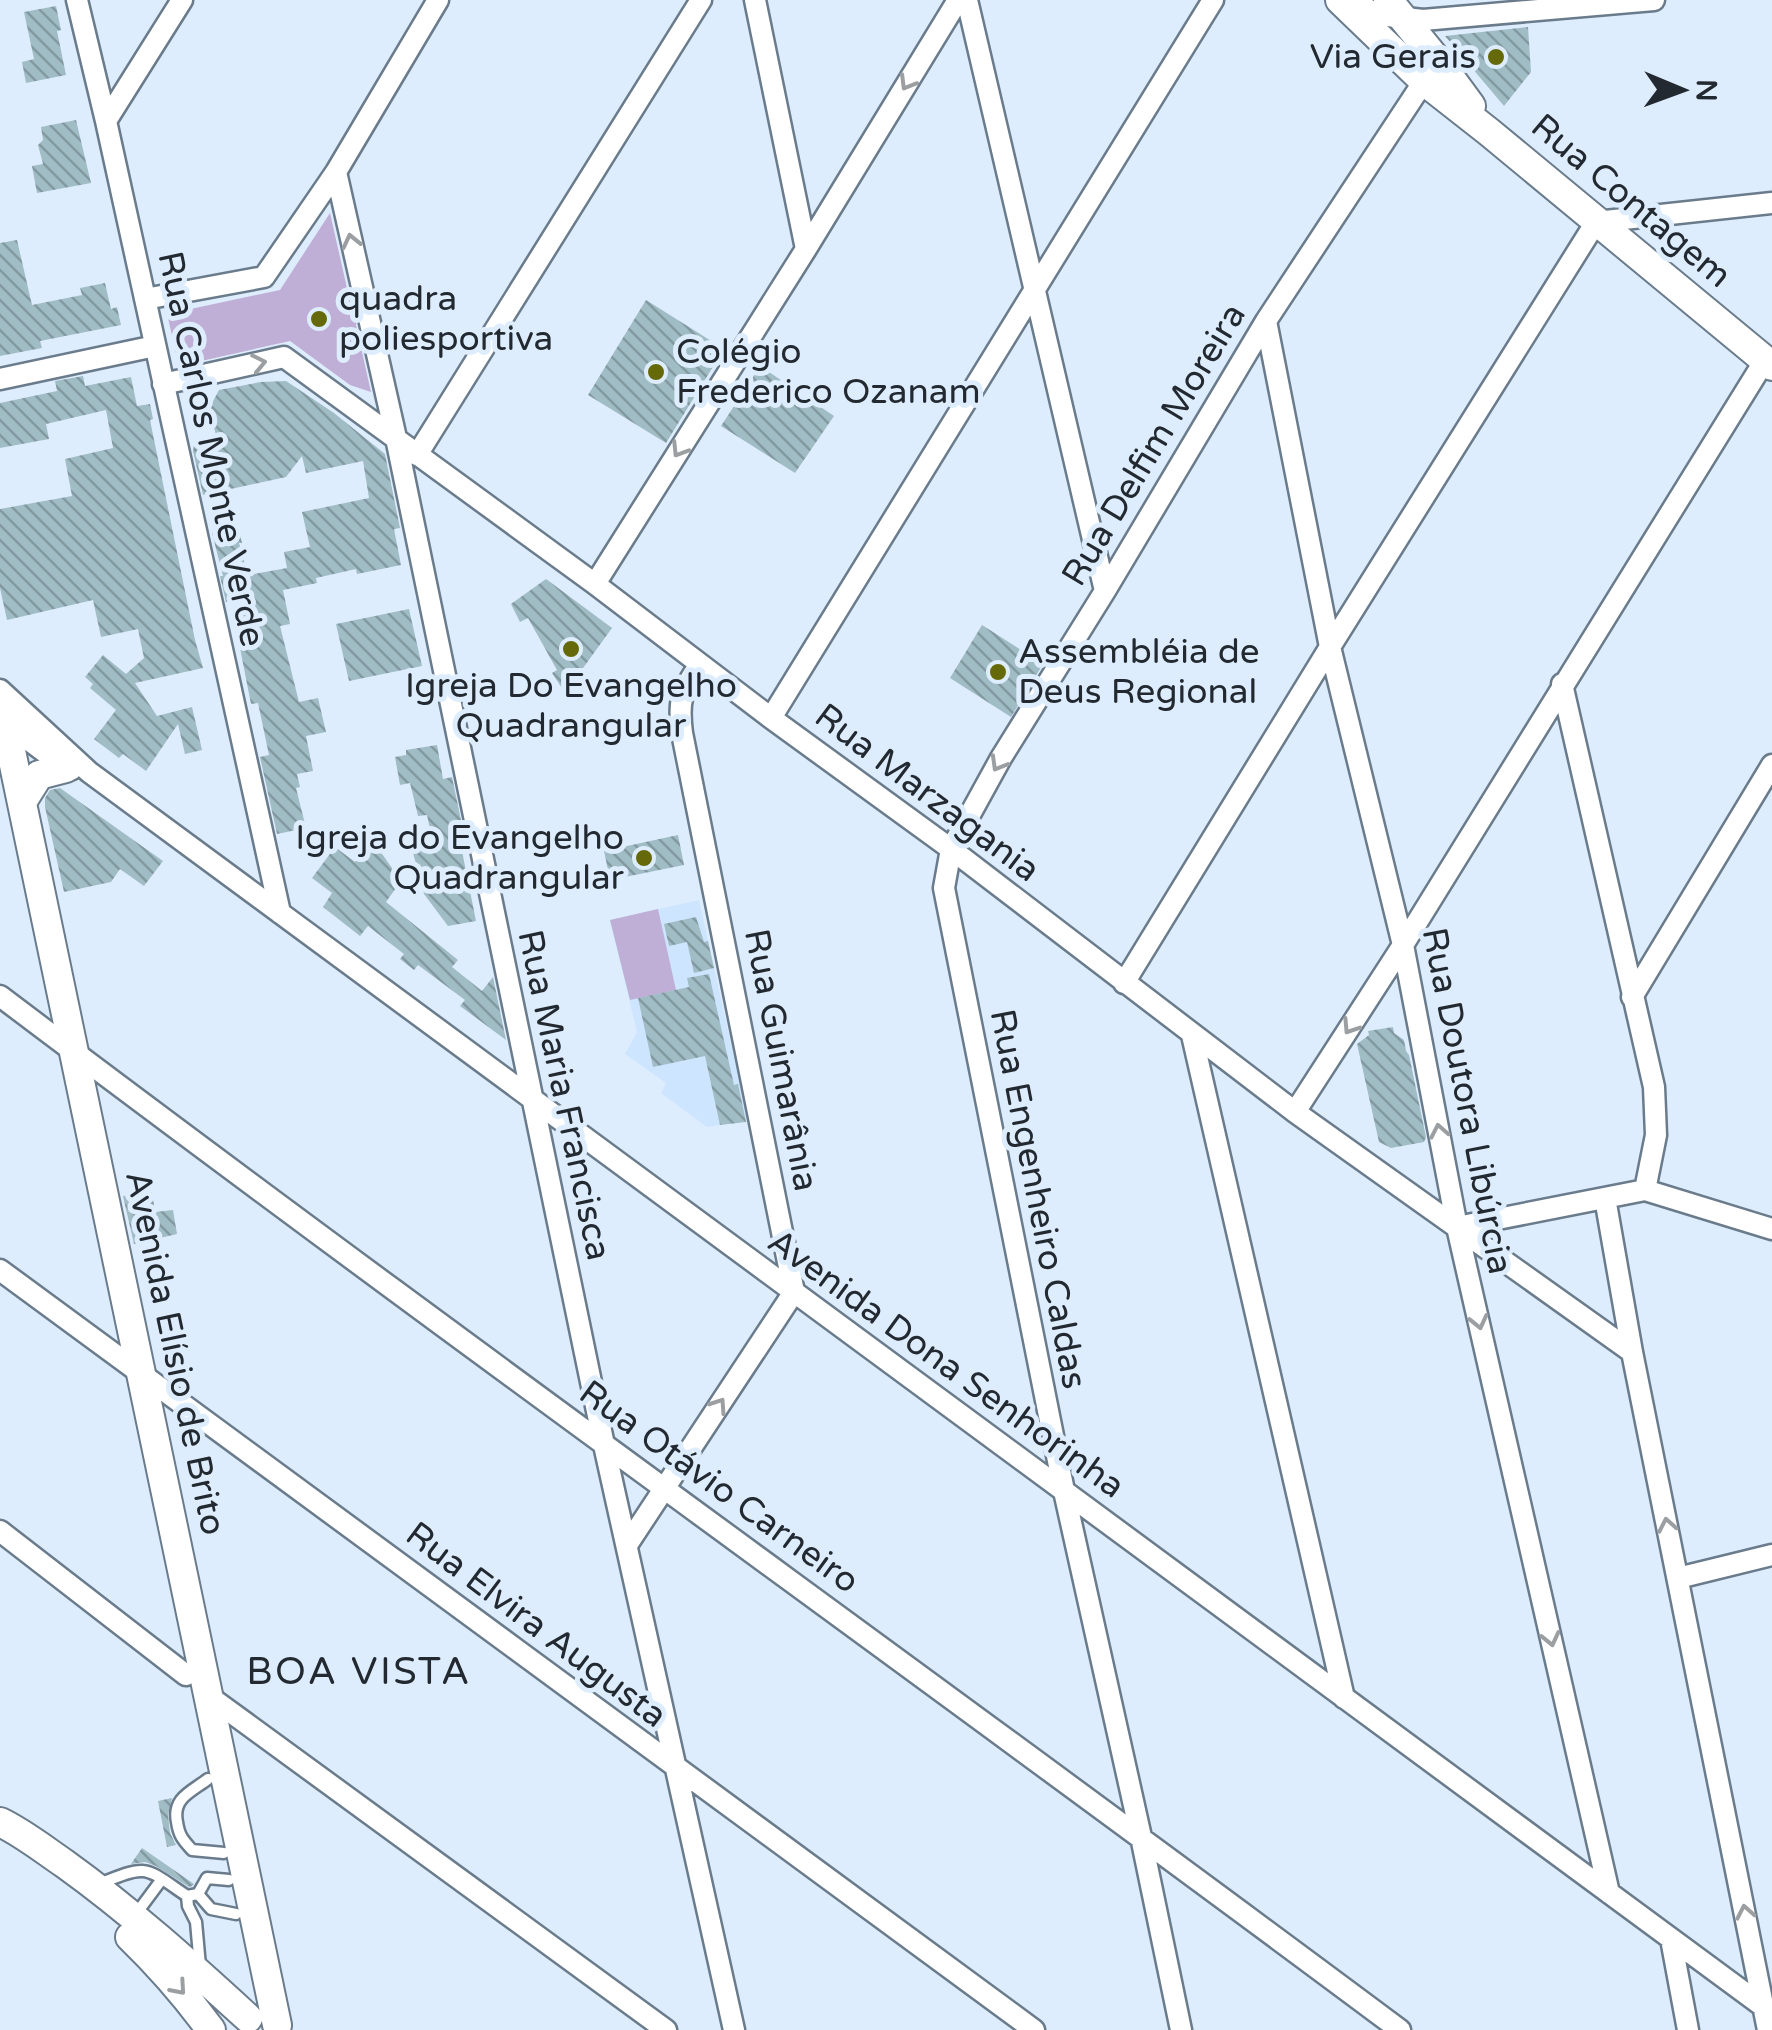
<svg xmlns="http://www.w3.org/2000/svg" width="1772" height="2030" font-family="'Varela Round',sans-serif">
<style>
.built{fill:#cde5fe}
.park{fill:#bfafd6}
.building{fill:url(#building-back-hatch)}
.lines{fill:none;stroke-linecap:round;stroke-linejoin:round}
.lane-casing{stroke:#6a7b8b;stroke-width:15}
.street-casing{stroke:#6a7b8b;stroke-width:25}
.secondary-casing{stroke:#6a7b8b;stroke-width:32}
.lane{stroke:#fff;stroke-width:10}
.street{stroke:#fff;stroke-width:20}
.secondary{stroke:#fff;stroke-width:28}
.oneway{stroke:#9c9fa2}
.poi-dot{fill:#666909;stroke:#deedfd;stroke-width:4}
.labels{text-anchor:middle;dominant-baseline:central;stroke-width:10;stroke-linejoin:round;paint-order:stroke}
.poi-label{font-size:35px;fill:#222930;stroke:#deedfd;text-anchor:start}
.street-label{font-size:35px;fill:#222930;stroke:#deedfd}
.neighbourhood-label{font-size:38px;letter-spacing:2.5px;fill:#222930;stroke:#deedfd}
</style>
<defs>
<pattern id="building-back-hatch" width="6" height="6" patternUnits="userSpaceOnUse" patternTransform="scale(2.5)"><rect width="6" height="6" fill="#a0bcc5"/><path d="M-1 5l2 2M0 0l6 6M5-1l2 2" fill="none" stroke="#8299a0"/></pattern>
</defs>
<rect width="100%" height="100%" fill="#deedfd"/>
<path class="built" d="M699,900L748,1121L707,1127L661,1093L666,1083L625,1054L637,1032L610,920Z"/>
<path class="park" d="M330,213L354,319L357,321L356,325L371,392L350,385L290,341L179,366L167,314L280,290Z
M658,909L676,990L630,1000L610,920Z"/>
<path class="building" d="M56,6L61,30L57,31L66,75L26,83L22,62L34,59L24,12Z
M1528,27L1531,72L1504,106L1445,36Z
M76,120L91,183L37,193L32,166L43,164L38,145L43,140L41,127Z
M17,240L32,305L82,295L80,288L105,283L111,309L117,307L121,325L40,341L42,348L0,356V243Z
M646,300L724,349L666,443L588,395Z
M760,366L834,416L795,473L721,426Z
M83,376L85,386L131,377L137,406L150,404L153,419L150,420L195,640L203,668L135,683L157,716L192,707L202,750L185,754L178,724L146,771L123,754L119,758L94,739L116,710L90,688L93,684L85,677L103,655L126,674L144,658L138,629L101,637L93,600L7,620L0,588V509L72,496L65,459L113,448L106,410L46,424L49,439L0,448V403L57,391L55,381Z
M286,381L334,413L385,454L400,528L394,529L401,565L357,574L356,569L316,578L317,583L283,590L290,624L280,626L299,702L318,698L326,732L306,736L313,771L297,774L300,787L296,788L306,828L277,834L260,757L269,755L258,703L251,704L238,638L242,637L234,600L226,602L220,576H223L212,533L238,526L242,543H239L248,575L287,568L284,552L310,547L302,512L369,498L363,461L306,473L302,456L286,477L203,495L193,451L195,439L216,435L209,409L219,390L261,382Z
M546,579L612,628L565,693L552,673L557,670L528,618L520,622L511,604Z
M409,609L422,666L349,681L336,624Z
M982,625L1043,664L1011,717L950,678Z
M437,745L443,779L452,777L461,820L456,821L476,921L448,926L424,894L412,849L433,844L427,815L418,816L410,783L400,785L395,757L406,755V750Z
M60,788L163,861L144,886L120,869L111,882L64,892L45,807V798L50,790Z
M678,835L684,865L610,880L604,851Z
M371,838L401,881L386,902L458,960L452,967L482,991L493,977L506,1040L460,1006L465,1000L418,965L414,970L400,959L404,954L368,926L360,936L323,907L332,893L312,878L335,847L355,862Z
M696,917L704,942L708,941L714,968L694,973L687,942L669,946L664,924Z
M709,974L734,1085L738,1084L746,1122L720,1125L705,1056L653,1067L638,998L689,987L687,978Z
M1393,1027L1394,1033L1404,1040L1406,1051L1409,1055L1426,1137L1424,1142L1391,1148L1379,1142L1357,1044L1369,1035L1368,1031Z
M152,1192L155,1212L173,1210L177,1234L134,1244L123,1196Z
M172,1798L168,1815L170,1833L176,1845L167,1847L158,1801Z
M142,1848L194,1884L192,1886L189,1887L156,1866L145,1862L131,1864Z"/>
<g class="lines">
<g class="lane-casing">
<path id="lane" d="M208,1779C191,1792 172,1798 177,1822C179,1836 183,1840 192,1850L224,1853
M99,1884C149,1864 143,1866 187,1896
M198,1894L207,1878L229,1880
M136,1914L162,1879
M200,1966L196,1922L188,1906L187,1896L198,1894L211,1909L236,1914"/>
</g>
<g class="street-casing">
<path id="street" d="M77,0L106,121L280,913
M755,0L806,249
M967,0L1105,591
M1350,0L1379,15L1423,20L1654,0
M106,121L182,0
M336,172L396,438L604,1445L734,2030
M145,299L264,277L336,172L438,0
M1266,321L1330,647L1403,945L1457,1227L1609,1893
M0,379L155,346
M163,384L284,357L595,584L771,718L951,849L1295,1112L1632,1352
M417,455L701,0
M595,584L806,249L958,0
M1562,684L1654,1087L1656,1135L1645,1190
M0,690L89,772L1772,2013
M771,718L1213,0
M2,720L66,768L72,769
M1124,983L1330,647L1596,222L1772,203
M0,996C463,1346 935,1683 1400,2030
M1632,997L1772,765
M1192,1035L1344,1698
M1295,1112L1403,945L1765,360
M1605,1198L1632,1352L1768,2030
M1457,1227L1645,1190L1772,1229
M0,1270C346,1522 688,1778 1034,2030
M0,1531L186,1675
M627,1545L794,1292L682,733C678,702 681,690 700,665
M1678,1578L1772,1555
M210,1697L666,2030
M1671,1939L1688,2030
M1181,2030L1141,1837L1064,1491L944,888L951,849L1001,758L1105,591L1266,321L1424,81"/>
</g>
<g class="secondary-casing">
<path id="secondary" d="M1340,0L1424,81L1489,132L1772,366
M1388,0L1441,65L1471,106
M0,698L277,2025
M22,802L39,775L66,768
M0,1822C23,1833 43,1849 65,1864C129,1910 189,1964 248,2018
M130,1937C160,1966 186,1996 211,2030"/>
</g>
<use href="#lane" class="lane"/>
<use href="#street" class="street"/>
<use href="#secondary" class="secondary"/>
</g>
<defs><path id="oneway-chevron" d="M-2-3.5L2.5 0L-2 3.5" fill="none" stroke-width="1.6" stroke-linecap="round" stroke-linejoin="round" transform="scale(2.5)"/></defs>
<g class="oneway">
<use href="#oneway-chevron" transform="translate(907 83) rotate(121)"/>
<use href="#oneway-chevron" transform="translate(351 241) rotate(-103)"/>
<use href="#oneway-chevron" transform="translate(259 363) rotate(-12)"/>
<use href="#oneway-chevron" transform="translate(679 450) rotate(122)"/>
<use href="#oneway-chevron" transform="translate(998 764) rotate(120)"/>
<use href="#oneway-chevron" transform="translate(1350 1027) rotate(123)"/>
<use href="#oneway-chevron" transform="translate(1439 1131) rotate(-101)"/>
<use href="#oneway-chevron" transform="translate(1479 1322) rotate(77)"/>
<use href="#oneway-chevron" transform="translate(719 1405) rotate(-56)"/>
<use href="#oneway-chevron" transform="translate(1667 1525) rotate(-101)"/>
<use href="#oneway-chevron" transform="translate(1551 1639) rotate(77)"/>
<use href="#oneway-chevron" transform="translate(1745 1912) rotate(-101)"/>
<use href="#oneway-chevron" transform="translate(179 1988) rotate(49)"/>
</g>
<g class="poi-dot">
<circle cx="1496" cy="57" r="10"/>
<circle cx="319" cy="319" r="10"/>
<circle cx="656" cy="372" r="10"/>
<circle cx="571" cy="649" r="10"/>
<circle cx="998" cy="672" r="10"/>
<circle cx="644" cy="858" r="10"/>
</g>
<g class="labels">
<g class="poi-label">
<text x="1476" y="57" text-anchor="end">Via Gerais</text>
<text x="339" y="299">quadra<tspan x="339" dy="40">poliesportiva</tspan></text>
<text x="676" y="352">Colégio<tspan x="676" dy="40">Frederico Ozanam</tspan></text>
<text x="1018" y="652">Assembléia de<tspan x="1018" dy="40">Deus Regional</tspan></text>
<text x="571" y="686" text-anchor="middle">Igreja Do Evangelho<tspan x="571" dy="40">Quadrangular</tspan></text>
<text x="624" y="838" text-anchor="end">Igreja do Evangelho<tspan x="624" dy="40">Quadrangular</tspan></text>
</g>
<g class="street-label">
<text transform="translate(1631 201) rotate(40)">Rua Contagem</text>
<text transform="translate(1154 445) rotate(-59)">Rua Delfim Moreira</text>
<text transform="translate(211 449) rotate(78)">Rua Carlos Monte Verde</text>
<text transform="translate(927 793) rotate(37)">Rua Marzagania</text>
<text transform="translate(781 1060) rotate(79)">Rua Guimarânia</text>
<text transform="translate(564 1095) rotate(78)">Rua Maria Francisca</text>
<text transform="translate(1467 1101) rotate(79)">Rua Doutora Libúrcia</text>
<text transform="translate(1038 1199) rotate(79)">Rua Engenheiro Caldas</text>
<text transform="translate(175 1353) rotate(78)">Avenida Elísio de Brito</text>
<text transform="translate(946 1364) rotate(36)">Avenida Dona Senhorinha</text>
<text transform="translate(719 1487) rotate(36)">Rua Otávio Carneiro</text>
<text transform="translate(536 1625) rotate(37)">Rua Elvira Augusta</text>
</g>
<g class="neighbourhood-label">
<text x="359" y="1672">BOA VISTA</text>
</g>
</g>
<g transform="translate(1682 90) rotate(91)" stroke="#deedfd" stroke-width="8" paint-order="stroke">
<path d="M0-8L18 38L0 25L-18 38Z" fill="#222930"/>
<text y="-15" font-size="28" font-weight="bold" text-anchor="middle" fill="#222930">N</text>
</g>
</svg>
